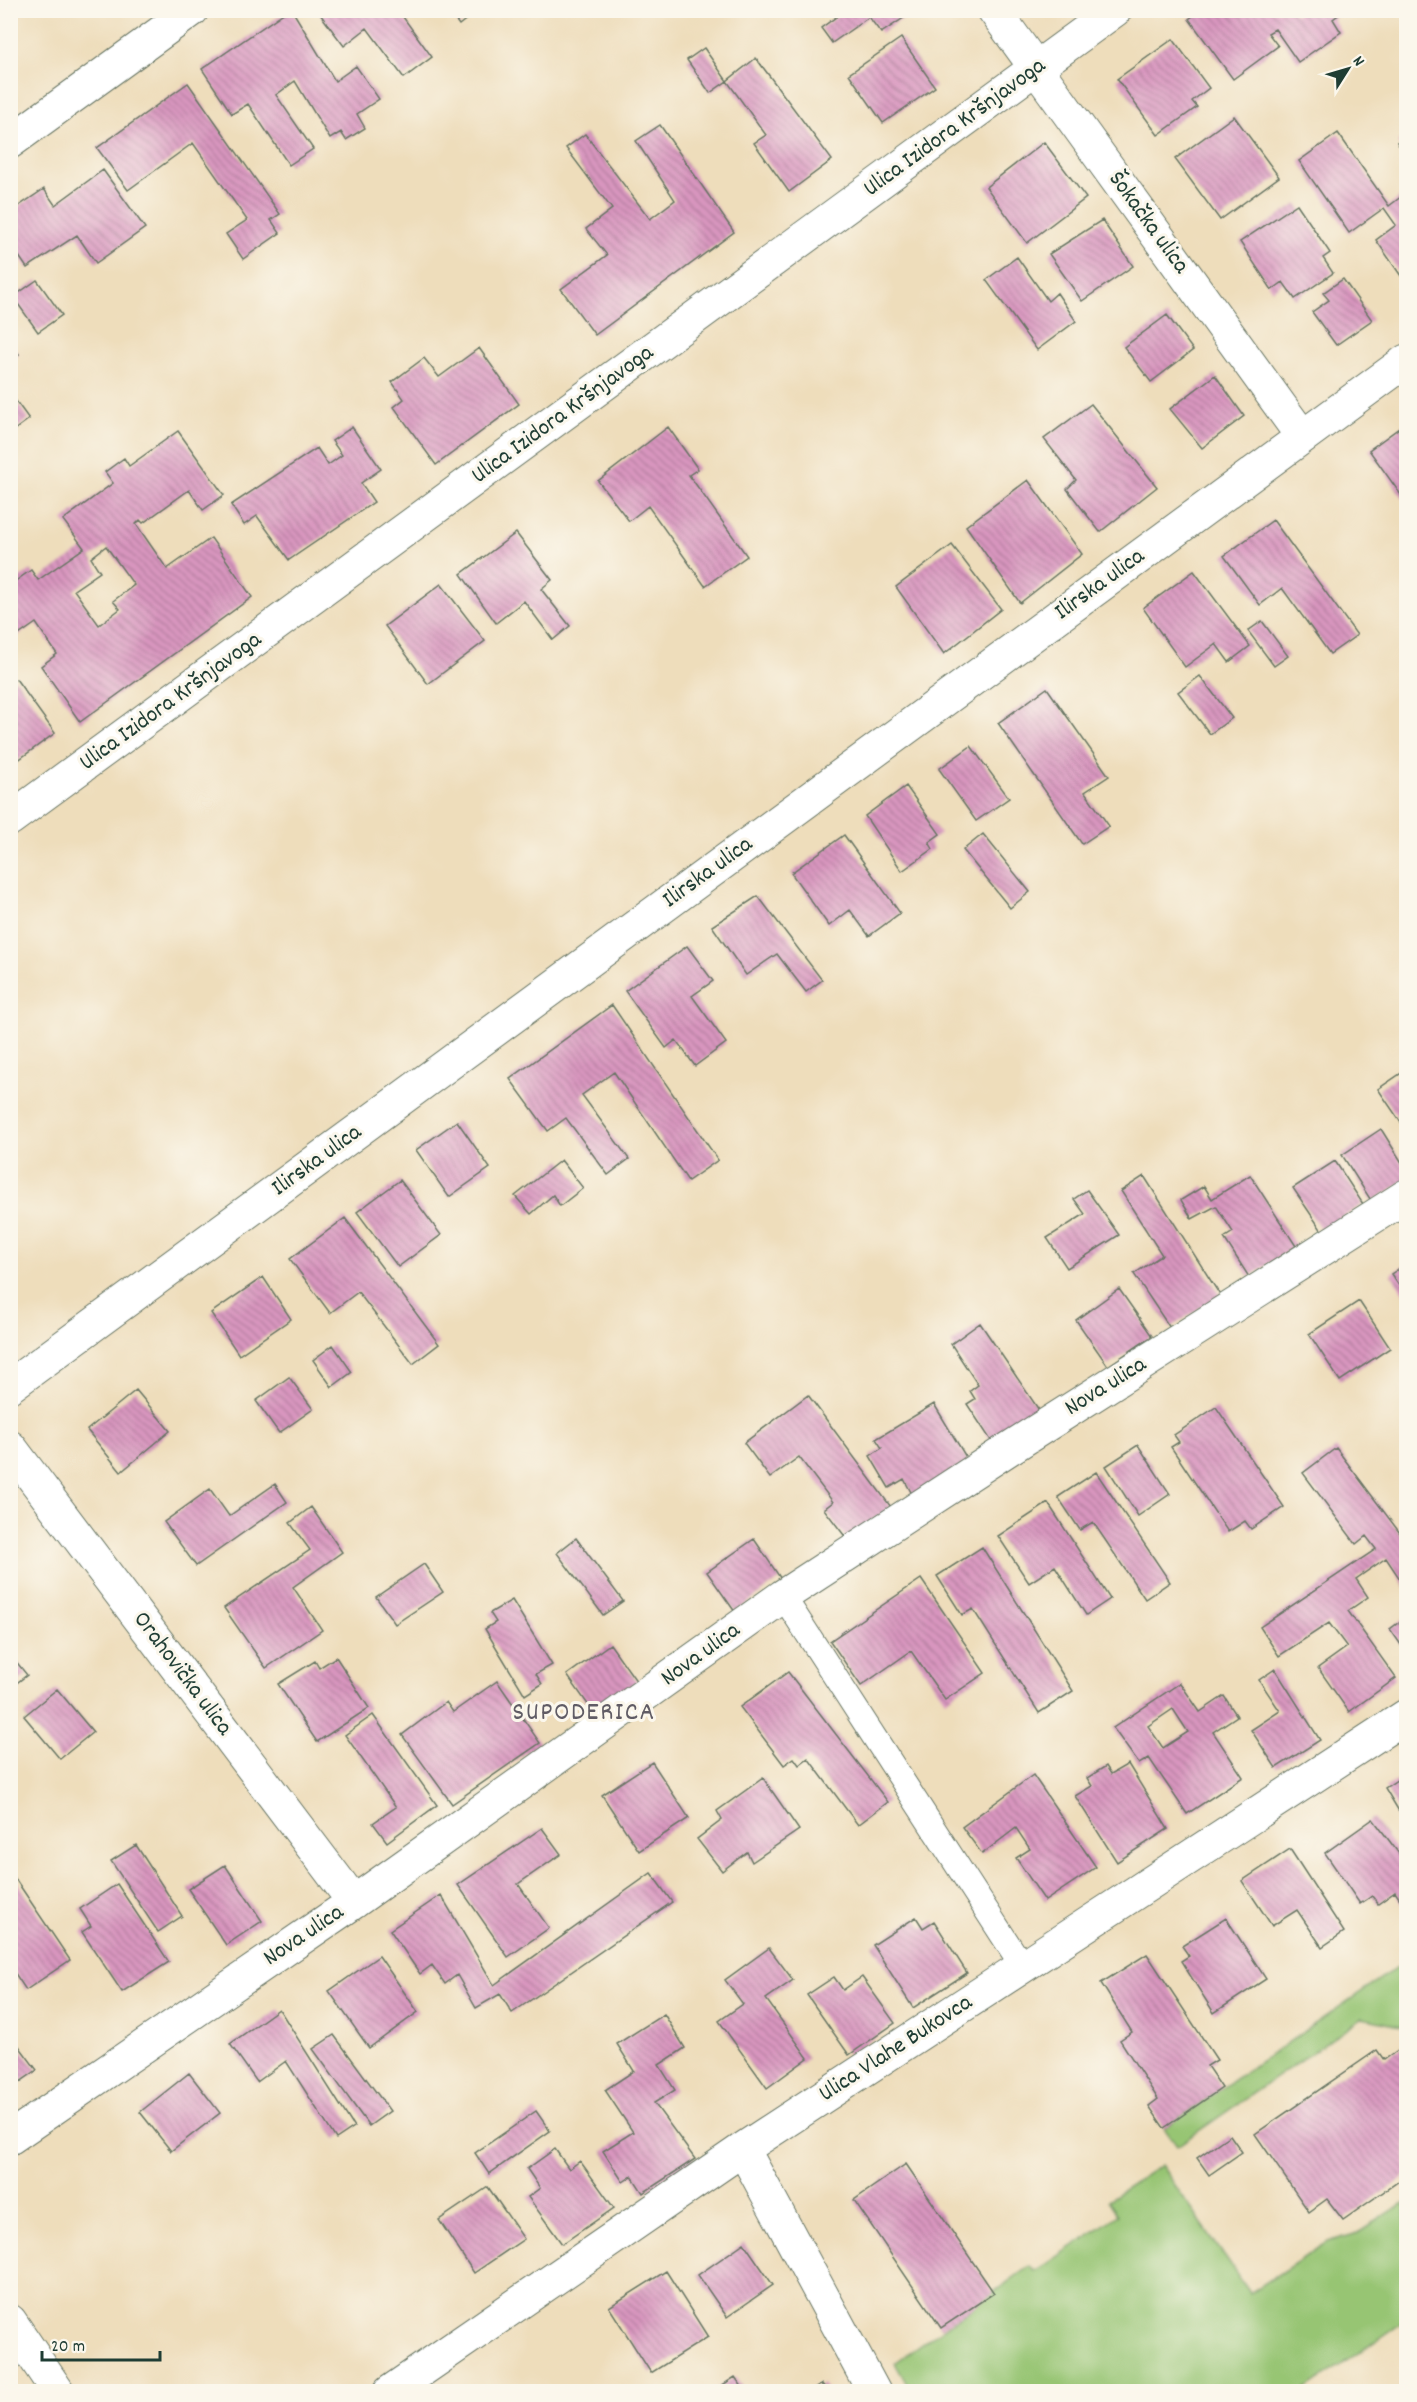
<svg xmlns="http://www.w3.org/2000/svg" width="1417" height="2402" font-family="Dekko,sans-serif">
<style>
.grass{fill:#97c573;stroke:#5b8154;stroke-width:1.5}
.building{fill:url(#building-back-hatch);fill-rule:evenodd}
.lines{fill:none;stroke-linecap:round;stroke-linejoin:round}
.service-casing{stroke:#677563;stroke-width:26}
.minor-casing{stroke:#677563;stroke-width:35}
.service{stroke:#fff;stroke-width:24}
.minor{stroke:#fff;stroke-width:33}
.labels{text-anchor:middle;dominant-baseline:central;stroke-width:6;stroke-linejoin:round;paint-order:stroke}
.street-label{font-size:24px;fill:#1f3d34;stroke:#fbf7ec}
.quarter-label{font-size:27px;letter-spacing:1.5px;fill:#605c65;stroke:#fbf7ec}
</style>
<defs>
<pattern id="building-back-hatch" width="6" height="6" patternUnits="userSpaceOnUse" patternTransform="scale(1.5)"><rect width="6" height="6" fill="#d996bf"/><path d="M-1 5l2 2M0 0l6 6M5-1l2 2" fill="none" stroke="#af7c9c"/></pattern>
</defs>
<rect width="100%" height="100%" fill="#fbf7ec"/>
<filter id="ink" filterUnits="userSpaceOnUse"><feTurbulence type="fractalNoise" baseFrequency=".0167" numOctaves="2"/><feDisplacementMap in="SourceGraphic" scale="12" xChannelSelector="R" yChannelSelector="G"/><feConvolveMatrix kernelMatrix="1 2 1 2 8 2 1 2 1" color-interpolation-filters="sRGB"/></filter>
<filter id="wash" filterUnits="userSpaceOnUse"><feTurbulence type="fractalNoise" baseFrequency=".008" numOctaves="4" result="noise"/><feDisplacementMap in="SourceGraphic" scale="24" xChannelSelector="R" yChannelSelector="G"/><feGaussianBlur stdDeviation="1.35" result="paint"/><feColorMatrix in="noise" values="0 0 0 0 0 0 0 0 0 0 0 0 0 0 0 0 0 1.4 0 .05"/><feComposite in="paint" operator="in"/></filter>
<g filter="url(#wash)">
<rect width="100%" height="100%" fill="#edb"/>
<path class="grass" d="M1406,1961V2027L1362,2018L1177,2146L1164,2128Z
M1161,2165L1250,2293L1327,2242L1358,2233L1406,2202V2320L1303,2391H911L895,2363L1030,2266L1035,2272L1118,2215L1108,2200Z"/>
<g id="blocks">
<path class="building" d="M288,10H292L335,81L356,66L379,99L357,114L365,128L346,140L341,132L330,139L295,81L276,95L313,149L289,165L248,104L232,114L202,69Z
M317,10H398L432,57L404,78L367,28L344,46Z
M448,10H478L459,25Z
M783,10H797L788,17Z
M846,10H909L911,13L881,33L869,17L832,43L821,28Z
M1201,10H1292L1295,15L1302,10H1345L1333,19L1341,32L1298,62L1275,29L1268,33L1278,46L1233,79L1189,19Z
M901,38L935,87L883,123L849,74Z
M1173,39L1209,88L1192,101L1197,107L1158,135L1117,79Z
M704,48L727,81L710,93L687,60Z
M756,58L832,160L789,192L754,143L766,135L727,81Z
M188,83L280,214L271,220L280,233L243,259L226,234L247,220L193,143L128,190L97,148Z
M1234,116L1279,177L1220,220L1175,159Z
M660,125L734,232L595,335L561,289L607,255L586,229L612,209L566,148L585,134L650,219L675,200L636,141Z
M1338,133L1389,206L1406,193V283L1376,240L1396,225L1384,208L1349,233L1299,161Z
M1406,136V155L1397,142Z
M1044,142L1086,198L1027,243L986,187Z
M103,170L145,228L96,263L77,235L27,268L10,243V212L44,189L55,205Z
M1297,204L1330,253L1323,258L1333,273L1295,299L1283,282L1272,290L1240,242Z
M1102,220L1133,266L1082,301L1049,254Z
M1017,257L1048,301L1057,293L1076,321L1037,350L986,280Z
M1343,279L1372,320L1336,345L1312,312L1329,300L1323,293Z
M37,280L62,315L38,332L13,297Z
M1167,315L1193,350L1151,382L1124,347Z
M10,343L19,354L10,360Z
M479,348L519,404L436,465L394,407L404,399L392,382L424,358L439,377Z
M1215,375L1244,416L1202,448L1170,409Z
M10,393L29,419L10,433Z
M1091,404L1157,487L1100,532L1067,489L1076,480L1044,439Z
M1406,423V502L1369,450Z
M352,427L381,469L361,483L374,502L289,560L257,516L244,525L231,505L317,448L328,465L342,455L332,441Z
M668,427L698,469L689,475L747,556L705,586L648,506L629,521L598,481Z
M178,431L224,495L203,510L189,490L143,523L140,520L136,524L167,569L211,538L252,597L80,722L41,666L57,654L36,623L10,641V585L31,570L38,580L84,548L63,520L113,483L105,472L124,458L129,466ZM106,546L134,585L113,601L120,609L99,625L74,590L100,572L91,558Z
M1028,480L1082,554L1020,603L966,526Z
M1273,520L1357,635L1330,654L1282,588L1260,605L1224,556Z
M516,533L552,580L541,589L570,626L553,640L524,601L496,623L461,574Z
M952,545L1001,609L944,654L896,587Z
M1194,571L1250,646L1229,662L1216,644L1185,667L1143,608Z
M441,584L485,641L428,684L385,626Z
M1262,621L1288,656L1274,666L1248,631Z
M1200,676L1232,718L1210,734L1178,692Z
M16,679L55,733L10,766V683Z
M1047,688L1109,776L1085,792L1109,826L1082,844L998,723Z
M971,746L1009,798L976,821L939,769Z
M906,786L940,834L929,842L933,849L902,871L865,816Z
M983,834L1030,892L1010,908L963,850Z
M844,835L900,913L869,936L850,910L829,926L791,873Z
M758,896L822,980L806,992L777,954L746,975L712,926Z
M687,946L713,981L692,996L726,1043L695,1066L676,1040L666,1048L625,991Z
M612,1005L718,1160L688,1181L614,1072L582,1095L629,1159L608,1175L566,1118L548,1131L510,1079Z
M1406,1070V1130L1378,1089Z
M457,1121L490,1168L449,1197L416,1150Z
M1381,1129L1406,1169V1180L1372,1202L1342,1155Z
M561,1160L583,1188L560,1206L553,1195L531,1214L515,1196Z
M1335,1161L1363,1204L1322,1231L1293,1188Z
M1250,1175L1296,1246L1249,1277L1224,1238L1233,1232L1216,1206L1192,1219L1181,1200L1204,1186L1212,1199Z
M1144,1176L1220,1295L1170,1328L1134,1274L1162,1255L1121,1191Z
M400,1180L441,1235L398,1267L357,1212Z
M1087,1190L1119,1235L1067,1268L1047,1238L1085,1214L1074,1199Z
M345,1218L439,1344L413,1364L358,1292L330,1313L290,1259Z
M1406,1264V1296L1391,1274Z
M263,1277L291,1319L239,1355L211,1313Z
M1119,1289L1152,1336L1108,1366L1076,1320Z
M1359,1301L1390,1348L1340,1381L1309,1334Z
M980,1323L1039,1410L992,1442L967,1404L975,1399L970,1391L978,1385L951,1344Z
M333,1345L352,1372L332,1387L313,1360Z
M289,1377L313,1409L279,1433L256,1401Z
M136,1390L170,1431L121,1472L87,1430Z
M808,1395L891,1507L847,1539L824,1509L833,1502L799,1457L770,1478L744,1443Z
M934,1404L969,1462L913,1496L904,1479L889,1488L870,1456L882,1448L876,1439Z
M1216,1407L1284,1507L1251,1529L1245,1521L1228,1532L1171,1447L1179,1442L1174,1435Z
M1138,1445L1170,1494L1138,1516L1106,1466Z
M1336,1448L1406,1541V1588L1386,1558L1356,1579L1368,1597L1348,1611L1396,1678L1349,1712L1318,1668L1347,1647L1329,1623L1279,1656L1260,1627L1376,1549L1366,1536L1356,1544L1303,1473Z
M1096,1472L1170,1582L1145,1599L1093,1522L1080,1530L1058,1497Z
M275,1484L287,1502L196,1566L164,1522L210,1489L229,1516Z
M1048,1503L1110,1599L1086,1615L1055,1566L1029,1583L998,1536Z
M311,1507L342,1552L293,1587L322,1630L266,1668L224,1608L310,1550L290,1523Z
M576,1538L623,1601L603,1615L557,1553Z
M754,1539L781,1579L735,1612L707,1572Z
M982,1547L1073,1691L1039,1713L973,1609L962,1615L937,1576Z
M424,1564L443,1592L395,1624L376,1597Z
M921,1579L985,1673L945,1700L911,1651L861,1686L830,1641Z
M512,1600L552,1665L536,1674L542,1684L525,1695L485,1629L496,1622L490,1613Z
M1406,1617V1652L1390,1629Z
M610,1644L637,1682L594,1713L567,1675Z
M10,1654L27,1675L10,1688Z
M336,1657L369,1708L317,1742L278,1684L315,1661L319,1668Z
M1275,1669L1320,1740L1276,1768L1251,1730L1280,1711L1259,1680Z
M788,1672L888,1802L858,1825L808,1758L799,1765L794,1758L784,1765L740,1707Z
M497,1681L540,1743L452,1804L402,1735L446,1702L453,1712Z
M1180,1683L1200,1712L1224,1696L1237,1716L1213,1732L1243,1777L1187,1814L1149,1758L1139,1764L1113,1728ZM1173,1709L1188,1732L1163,1748L1148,1726Z
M57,1689L93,1732L60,1759L24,1716Z
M373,1715L437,1805L387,1842L373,1823L396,1807L345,1735Z
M652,1762L689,1818L639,1851L602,1795Z
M1128,1764L1168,1829L1117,1862L1075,1796L1092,1786L1087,1778L1106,1766L1111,1774Z
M1406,1774V1823L1385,1788Z
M1033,1775L1096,1867L1045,1901L1016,1858L1030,1849L1016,1828L982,1854L962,1827Z
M763,1778L799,1830L752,1862L747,1852L722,1871L697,1839L722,1820L717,1811Z
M1373,1819L1406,1863V1908L1395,1892L1378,1904L1372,1896L1360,1904L1325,1853Z
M542,1828L561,1854L518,1884L549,1928L508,1957L458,1885Z
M136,1845L182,1916L158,1932L111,1861Z
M1290,1849L1344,1932L1322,1947L1297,1910L1272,1926L1242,1881Z
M225,1865L262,1921L226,1945L188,1889Z
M651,1873L672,1902L512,2013L500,1994L476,2008L457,1975L445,1984L432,1965L420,1974L390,1930L441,1895L494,1985Z
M14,1877L70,1960L26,1990L10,1966V1879Z
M117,1884L169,1962L122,1992L82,1932L91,1926L80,1909Z
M916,1917L923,1928L934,1921L967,1973L913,2008L873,1945Z
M1226,1918L1266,1979L1214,2013L1181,1961L1189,1956L1182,1946Z
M769,1948L793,1980L766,1999L808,2058L767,2088L719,2021L743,2004L725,1980Z
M1147,1954L1217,2060L1207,2066L1222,2088L1164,2128L1149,2106L1158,2099L1120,2040L1132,2032L1101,1983Z
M379,1956L418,2012L369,2048L329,1991Z
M834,1977L843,1990L862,1977L895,2023L849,2055L807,1995Z
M279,2009L354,2127L336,2139L286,2061L257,2082L230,2044Z
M664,2014L685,2048L659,2065L675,2090L654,2103L695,2159L643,2193L632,2176L623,2182L603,2151L633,2132L605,2090L634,2071L617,2044Z
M10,2034L37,2070L10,2089Z
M334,2035L390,2111L369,2126L313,2049Z
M1406,2044V2176L1343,2220L1327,2199L1309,2212L1255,2134L1377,2050L1384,2060Z
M189,2073L220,2113L171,2151L140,2112Z
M536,2111L550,2131L489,2174L475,2153Z
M1230,2135L1242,2152L1209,2175L1197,2158Z
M555,2149L569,2169L580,2161L614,2208L562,2244L528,2197L540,2188L527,2169Z
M906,2164L994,2293L941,2328L854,2200Z
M488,2187L524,2239L474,2273L439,2220Z
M744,2243L773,2285L727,2317L698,2275Z
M666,2271L708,2337L651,2373L609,2307Z
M735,2377L745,2391H713Z
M822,2384L827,2391H811Z"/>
</g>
</g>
<g filter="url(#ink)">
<use href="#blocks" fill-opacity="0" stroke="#677563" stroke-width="1.5"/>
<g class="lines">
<g class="service-casing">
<path id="service" d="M783,1596L1023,1967"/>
</g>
<g class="minor-casing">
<path id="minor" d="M994,10L1302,436
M10,142L192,10
M10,819L1115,10
M10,1386L1406,361
M10,1447L354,1902
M10,2138L354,1902L783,1596L1007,1450L1406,1196
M743,2149L874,2392
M10,2321L58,2392
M390,2392L743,2149L1406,1716"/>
</g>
<use href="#service" class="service"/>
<use href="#minor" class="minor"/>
</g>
</g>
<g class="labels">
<g class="street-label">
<text transform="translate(955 128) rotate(-36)">Ulica Izidora Kršnjavoga</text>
<text transform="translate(1148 223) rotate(54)">Šokačka ulica</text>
<text transform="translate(563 415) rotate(-36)">Ulica Izidora Kršnjavoga</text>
<text transform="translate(1100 585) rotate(-36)">Ilirska ulica</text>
<text transform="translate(171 702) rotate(-36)">Ulica Izidora Kršnjavoga</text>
<text transform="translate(708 873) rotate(-36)">Ilirska ulica</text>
<text transform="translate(317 1161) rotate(-36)">Ilirska ulica</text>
<text transform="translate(1106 1387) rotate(-32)">Nova ulica</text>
<text transform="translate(701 1655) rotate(-36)">Nova ulica</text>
<text transform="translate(182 1674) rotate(53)">Orahovička ulica</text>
<text transform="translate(304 1936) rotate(-34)">Nova ulica</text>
<text transform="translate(896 2049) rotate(-33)">Ulica Vlahe Bukovca</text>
</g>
<g class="quarter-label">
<text x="584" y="1713">SUPODERICA</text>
</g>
</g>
<rect width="1417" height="2402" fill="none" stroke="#fbf7ec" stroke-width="36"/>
<g transform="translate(1348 69) rotate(53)" stroke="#fbf7ec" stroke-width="4.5" paint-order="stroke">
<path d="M0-4.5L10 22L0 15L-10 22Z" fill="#1f3d34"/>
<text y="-9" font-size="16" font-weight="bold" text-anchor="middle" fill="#1f3d34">N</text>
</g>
<path d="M42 2351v9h118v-9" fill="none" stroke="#1f3d34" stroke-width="3"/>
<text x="51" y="2351" font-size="18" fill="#1f3d34" stroke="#fbf7ec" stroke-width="4.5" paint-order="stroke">20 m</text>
</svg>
